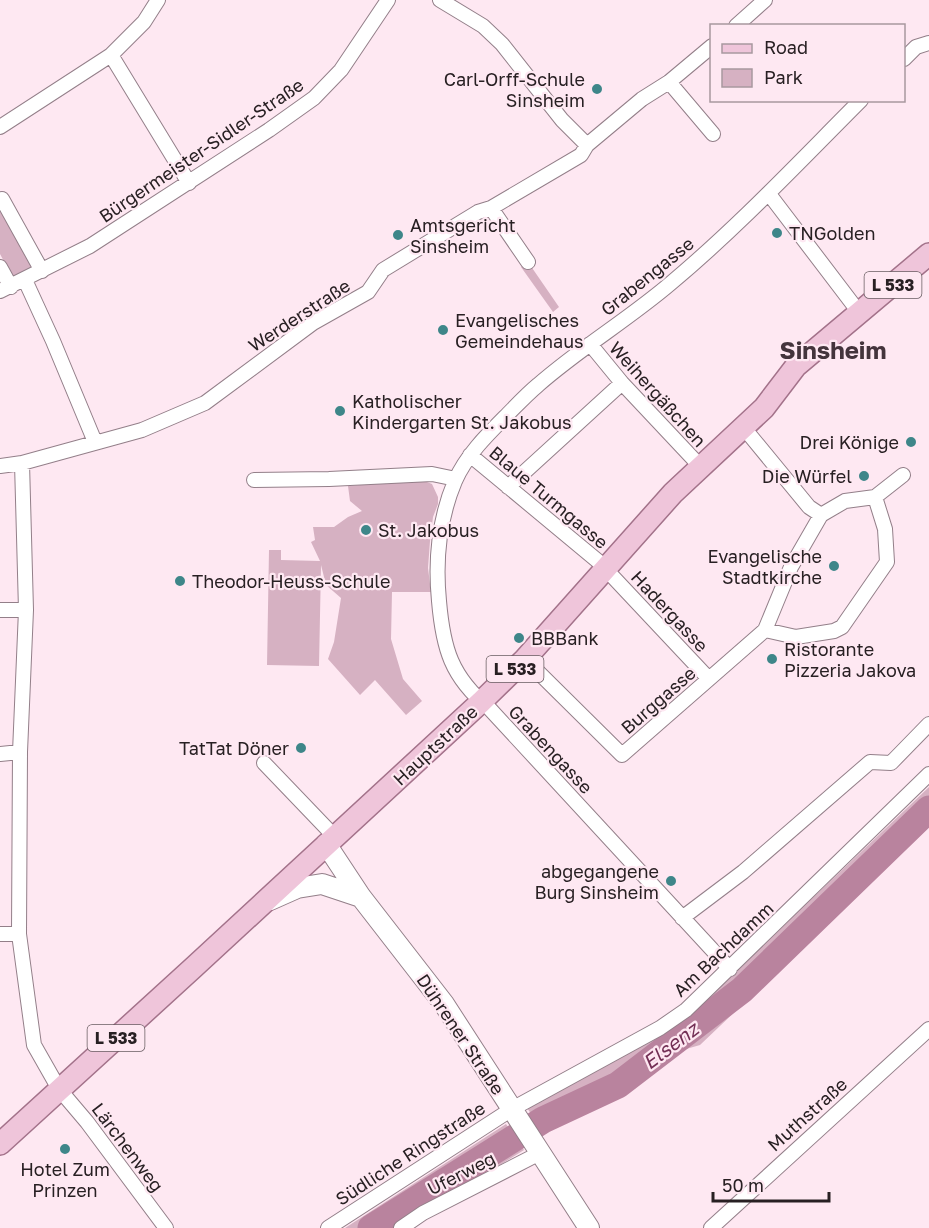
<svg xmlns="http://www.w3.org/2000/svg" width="929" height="1228" font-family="'Golos Text',sans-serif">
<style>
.green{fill:#d6b1c2}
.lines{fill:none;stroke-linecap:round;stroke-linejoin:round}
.river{stroke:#b9839e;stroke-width:27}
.street-casing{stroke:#937f89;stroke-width:16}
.secondary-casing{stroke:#937f89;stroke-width:22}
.primary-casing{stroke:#a3728a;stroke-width:24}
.street{stroke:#fff;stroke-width:14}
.secondary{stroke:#fff;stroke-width:20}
.primary{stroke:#efc5da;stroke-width:21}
.poi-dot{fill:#3e8689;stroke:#fee8f2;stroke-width:2}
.labels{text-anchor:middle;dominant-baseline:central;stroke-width:4.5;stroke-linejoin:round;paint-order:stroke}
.shield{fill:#fee8f2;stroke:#685c61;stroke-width:1.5}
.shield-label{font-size:16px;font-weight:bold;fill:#282023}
.poi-label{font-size:18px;fill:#282023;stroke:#fee8f2;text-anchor:start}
.street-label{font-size:18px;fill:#282023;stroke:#fee8f2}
.water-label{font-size:20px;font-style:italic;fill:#732f55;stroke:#fee8f2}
.district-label{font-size:24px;font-weight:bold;fill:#44343c;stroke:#fee8f2}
</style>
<rect width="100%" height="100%" fill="#fee8f2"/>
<path class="green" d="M0,208L33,268L13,278L0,254Z
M528,262L559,307L553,312L521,267Z
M422,480L432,484L438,497V504L433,517L430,541L428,568L431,592H392L391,639L403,679L422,701L406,715L375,680L360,695L328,659L334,642L341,598L326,585L321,565L319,666L267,665L269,550H281V560L320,561L311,542L315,540L313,527H334L348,517L362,511L350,501L348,486Z
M929,787V827L700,1045L669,1054L545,1134L527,1108L655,1038L820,891Z
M506,1124L524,1150L398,1228H345Z"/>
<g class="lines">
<path class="river" d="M371,1228L543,1120L618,1085L742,990L929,809"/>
<g class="street-casing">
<path id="street" d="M440,0L483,26L502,44L562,120L587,145
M736,26L765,0
M111,55L189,183
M904,59L916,47L929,43
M669,82L713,134
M0,127L111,55L144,22L158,0
M769,194L855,307
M0,200L2,199L42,271
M491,208L528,262
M0,267L11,287
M25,280L53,341L95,442
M0,291L90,246L269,130L314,98L341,70L388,0
M590,344L622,383L700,466
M744,428L809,507L821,515
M470,455L599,562L709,679
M22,463L26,610L20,752L19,934L34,1045L59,1089L87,1122L166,1228
M0,466L22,463L142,430L205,403L313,323L368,292L383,270L478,212L491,208L581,155L587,145L642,99L669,82L712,46
M254,480L329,479L432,474L456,479
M508,487L622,383
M0,610H26
M765,630L796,637L834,631L842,627L887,562L885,529L875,497
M525,659L622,755L765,630L791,567L821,515L845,501L875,497L903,475
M0,754L20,752
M264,763L334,836
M682,918L743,872L870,762L891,763L929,724
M0,934H19
M730,969L489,708C451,677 443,648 439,601C435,560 439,519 455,481C466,456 486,436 505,417C516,406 526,395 538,385C580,348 629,319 671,283C739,226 799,162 861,100
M328,1228L512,1109L660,1028L686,1010L929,774
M401,1228L423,1213L540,1153
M711,1228L929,1029"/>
</g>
<g class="secondary-casing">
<path id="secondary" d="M326,844L361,897L444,1004L589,1228
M270,900L297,888L322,884L361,897"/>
</g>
<g class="primary-casing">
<path id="primary" d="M0,1144L194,967L481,702L525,659L673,493L764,408L796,366L929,254"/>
</g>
<use href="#street" class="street"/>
<use href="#secondary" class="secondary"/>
<use href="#primary" class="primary"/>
</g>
<g class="poi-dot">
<circle cx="597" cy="89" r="6"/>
<circle cx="777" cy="233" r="6"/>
<circle cx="398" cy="235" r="6"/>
<circle cx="443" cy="330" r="6"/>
<circle cx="340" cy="411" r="6"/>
<circle cx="911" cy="442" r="6"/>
<circle cx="864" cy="476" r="6"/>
<circle cx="366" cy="530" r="6"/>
<circle cx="834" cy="566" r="6"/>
<circle cx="180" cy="581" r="6"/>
<circle cx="519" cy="638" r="6"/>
<circle cx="772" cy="659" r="6"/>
<circle cx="301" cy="748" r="6"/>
<circle cx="671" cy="881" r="6"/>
<circle cx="65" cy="1149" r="6"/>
</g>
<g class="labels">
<g class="shield">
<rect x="864.5" y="272" width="57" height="26" rx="4.5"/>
<rect x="486.5" y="656" width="57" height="26" rx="4.5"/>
<rect x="87.5" y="1025" width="57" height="26" rx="4.5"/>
</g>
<g class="shield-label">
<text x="893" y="285">L 533</text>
<text x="515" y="669">L 533</text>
<text x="116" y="1038">L 533</text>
</g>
<g class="poi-label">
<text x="585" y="79" text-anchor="end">Carl-Orff-Schule<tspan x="585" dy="21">Sinsheim</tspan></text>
<text x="410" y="225">Amtsgericht<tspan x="410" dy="21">Sinsheim</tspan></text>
<text x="789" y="233">TNGolden</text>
<text x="455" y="320">Evangelisches<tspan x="455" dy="21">Gemeindehaus</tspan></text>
<text x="352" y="401">Katholischer<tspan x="352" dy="21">Kindergarten St. Jakobus</tspan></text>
<text x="899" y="442" text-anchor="end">Drei Könige</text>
<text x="852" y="476" text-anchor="end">Die Würfel</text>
<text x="378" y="530">St. Jakobus</text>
<text x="822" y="556" text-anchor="end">Evangelische<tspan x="822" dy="21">Stadtkirche</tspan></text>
<text x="192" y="581">Theodor-Heuss-Schule</text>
<text x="531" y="638">BBBank</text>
<text x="784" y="649">Ristorante<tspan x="784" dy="21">Pizzeria Jakova</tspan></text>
<text x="289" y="748" text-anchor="end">TatTat Döner</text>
<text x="659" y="871" text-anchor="end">abgegangene<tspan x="659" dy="21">Burg Sinsheim</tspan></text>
<text x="65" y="1169" text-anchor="middle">Hotel Zum<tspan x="65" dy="21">Prinzen</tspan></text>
</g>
<g class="street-label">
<text transform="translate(201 150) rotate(-34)">Bürgermeister-Sidler-Straße</text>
<text transform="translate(647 276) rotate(-39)">Grabengasse</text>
<text transform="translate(299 315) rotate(-33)">Werderstraße</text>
<text transform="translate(658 394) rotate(48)">Weihergäßchen</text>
<text transform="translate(549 497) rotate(40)">Blaue Turmgasse</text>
<text transform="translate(670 611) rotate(47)">Hadergasse</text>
<text transform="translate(658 700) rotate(-41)">Burggasse</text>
<text transform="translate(435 745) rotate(-43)">Hauptstraße</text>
<text transform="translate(551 749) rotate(47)">Grabengasse</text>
<text transform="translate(723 949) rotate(-43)">Am Bachdamm</text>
<text transform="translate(461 1034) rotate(56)">Dührener Straße</text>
<text transform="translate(807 1114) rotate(-42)">Muthstraße</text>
<text transform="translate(128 1147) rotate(53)">Lärchenweg</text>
<text transform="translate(410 1153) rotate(-33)">Südliche Ringstraße</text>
<text transform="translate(461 1173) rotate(-27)">Uferweg</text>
</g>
<g class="water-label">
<text transform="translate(670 1045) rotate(-37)">Elsenz</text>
</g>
<g class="district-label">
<text x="833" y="349">Sinsheim</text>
</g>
</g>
<rect x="710" y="24" width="195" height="78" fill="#fee8f2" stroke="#a8989f" stroke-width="1.5"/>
<rect x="722" y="44" width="30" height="9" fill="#efc5da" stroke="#a8989f" stroke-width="1.5"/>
<text x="764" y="54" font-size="18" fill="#282023">Road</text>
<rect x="722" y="69" width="30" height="18" fill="#d6b1c2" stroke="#a8989f" stroke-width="1.5"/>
<text x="764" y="84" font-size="18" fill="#282023">Park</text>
<path d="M713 1192v9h116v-9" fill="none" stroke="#282023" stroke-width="3"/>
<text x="722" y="1192" font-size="18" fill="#282023" stroke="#fee8f2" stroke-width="4.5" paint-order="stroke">50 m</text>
</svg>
